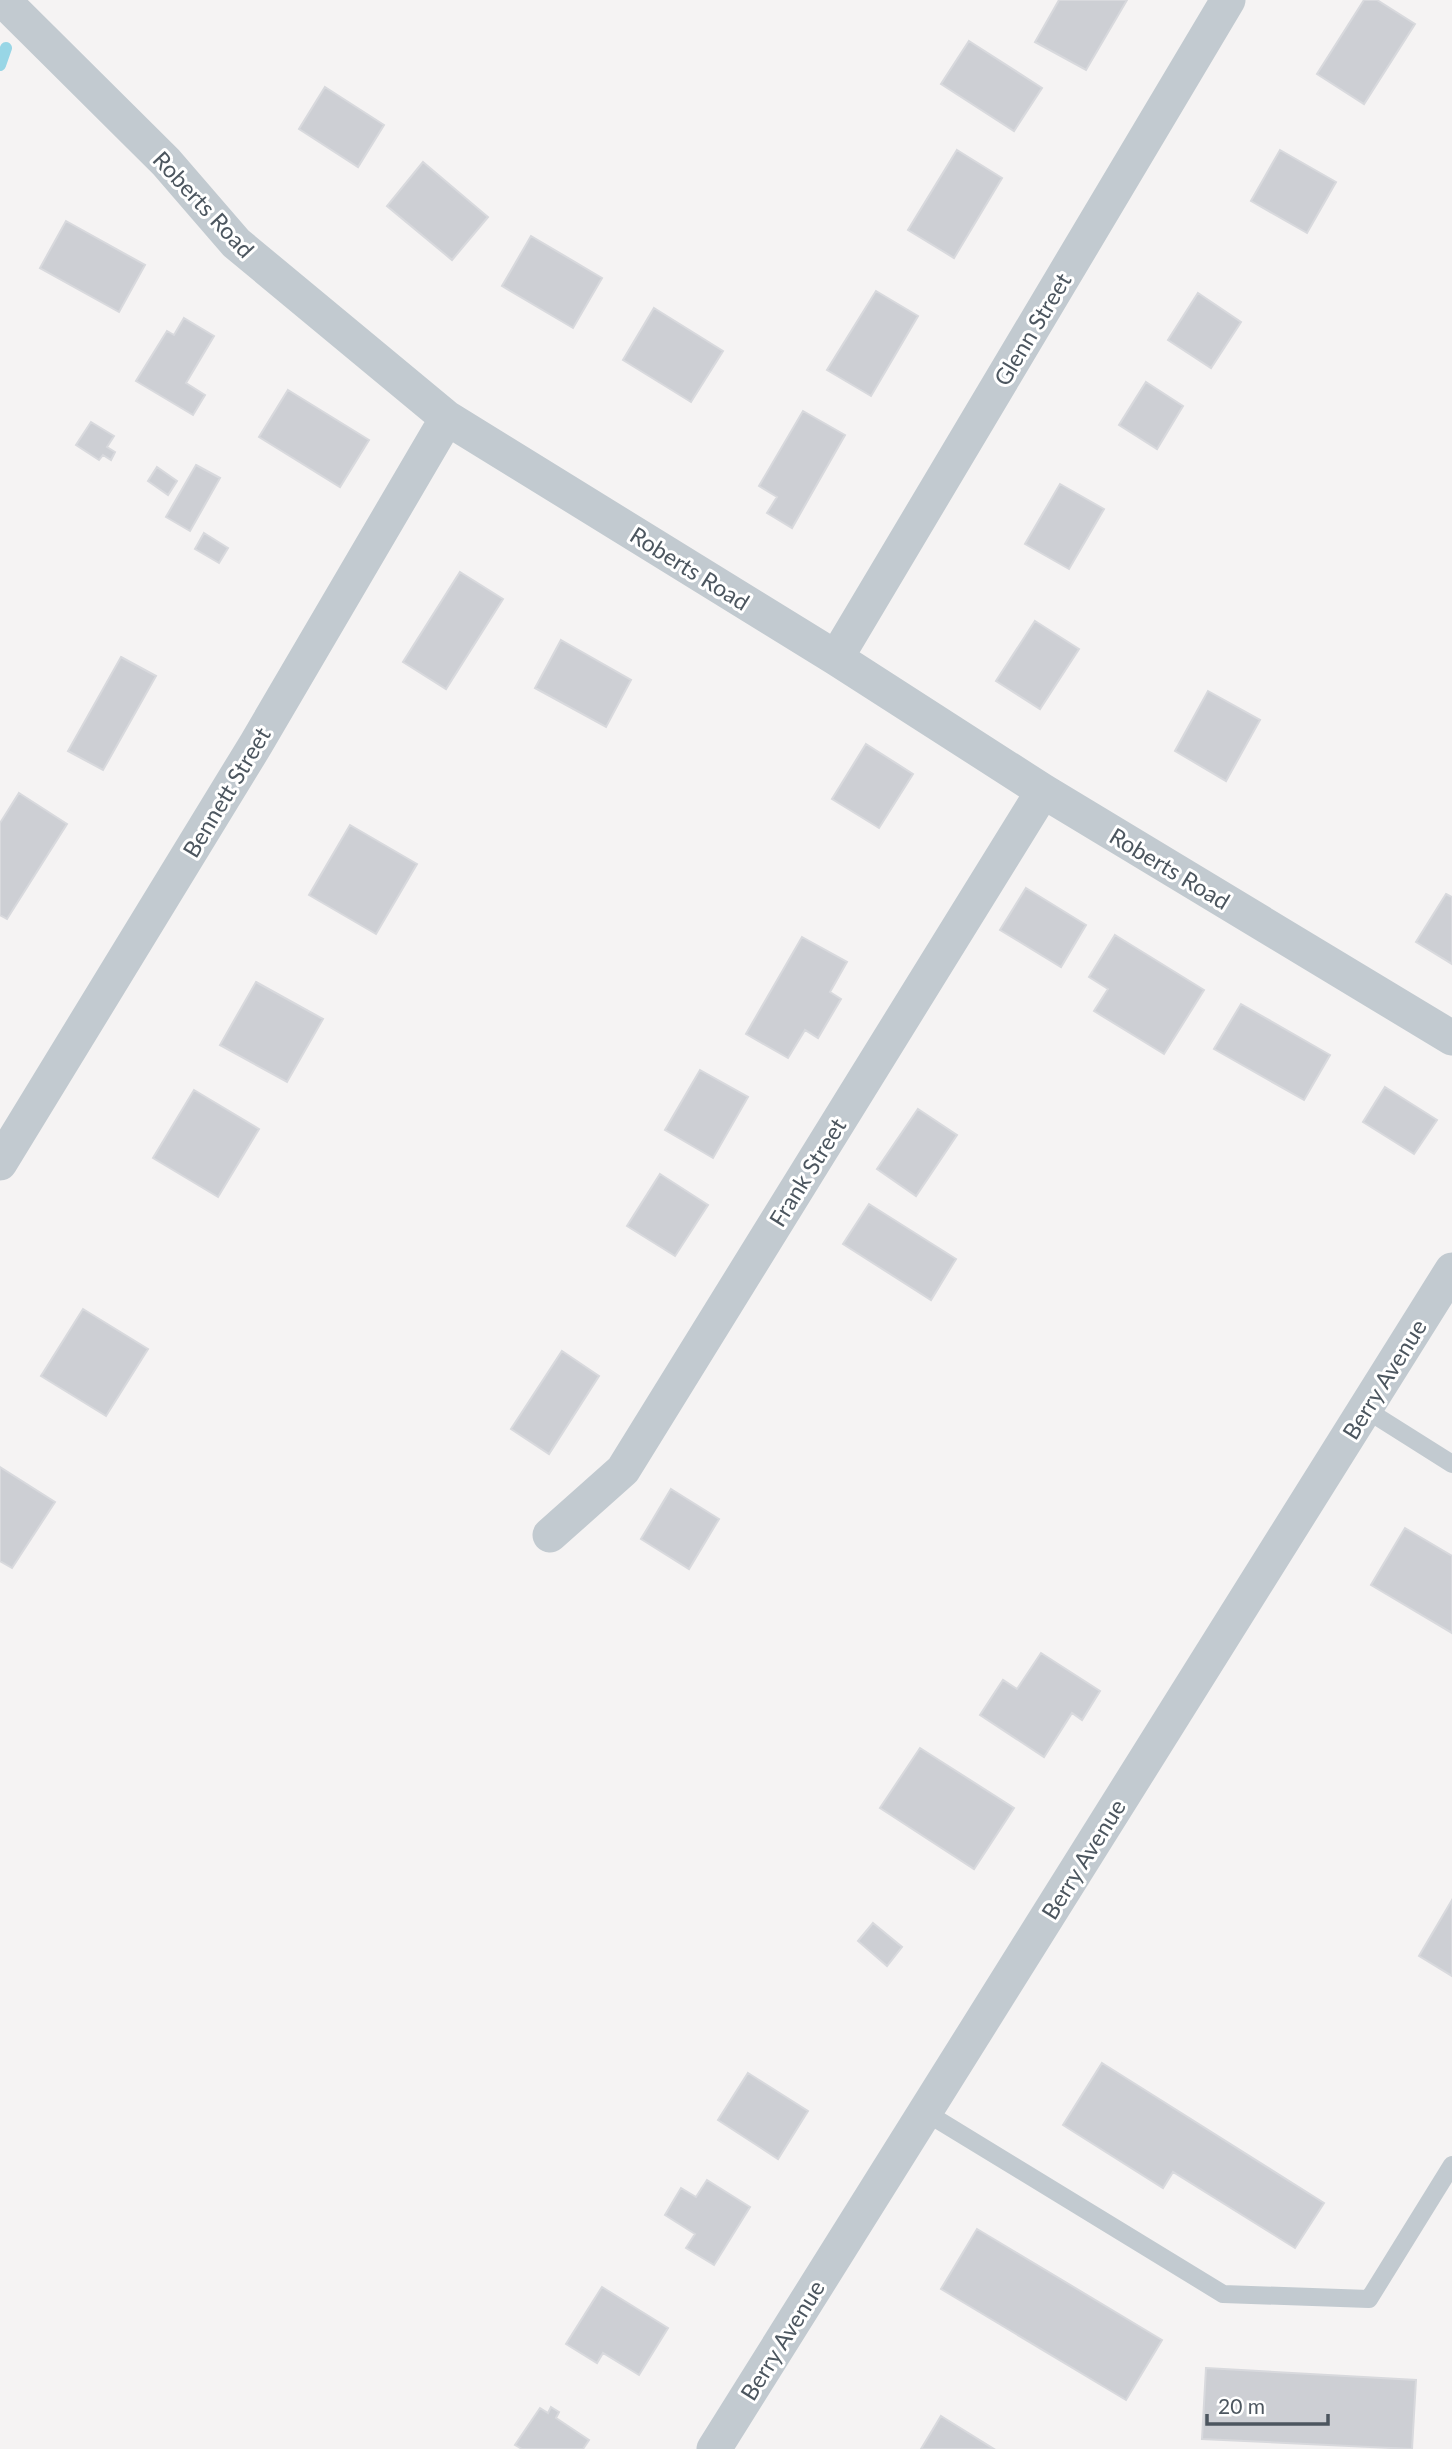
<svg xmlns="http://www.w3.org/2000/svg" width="1452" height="2449" font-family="Lato,sans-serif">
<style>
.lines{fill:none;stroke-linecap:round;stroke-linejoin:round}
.stream{stroke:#98d6e6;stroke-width:12}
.building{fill:#cdcfd4;stroke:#d8d9dd;stroke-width:2}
.service{stroke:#c2cad0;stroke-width:18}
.minor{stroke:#c2cad0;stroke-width:35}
.labels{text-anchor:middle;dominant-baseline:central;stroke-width:6;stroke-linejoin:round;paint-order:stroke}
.street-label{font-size:23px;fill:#4c565f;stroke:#fff}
</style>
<rect width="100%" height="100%" fill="#f5f3f3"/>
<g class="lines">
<path class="stream" d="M0,65L6,48"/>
</g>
<path class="building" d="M1059,0H1127L1086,70L1035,42Z
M1364,0H1377L1415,24L1364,104L1317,74Z
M969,41L1042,88L1014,131L941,84Z
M325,87L384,125L358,167L299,129Z
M957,150L1002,178L954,258L908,230Z
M1280,150L1336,182L1307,233L1251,201Z
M423,162L488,217L452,260L387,206Z
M66,221L145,265L119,312L40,268Z
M531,236L602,278L573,328L502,286Z
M876,291L918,316L871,396L827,370Z
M1198,293L1241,322L1211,368L1168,340Z
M654,308L723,351L691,402L623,360Z
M184,318L214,336L186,383L205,395L193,415L136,381L167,331L174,335Z
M1146,382L1183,406L1157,449L1119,425Z
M288,390L369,440L340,487L259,437Z
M803,411L845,435L792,528L767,513L777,497L759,486Z
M91,422L114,436L107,447L115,452L111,460L103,455L99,460L76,445Z
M196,465L220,478L190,531L166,517Z
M157,467L177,481L168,495L148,481Z
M1060,484L1104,509L1069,569L1025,544Z
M204,533L228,548L219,563L195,549Z
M460,572L503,599L446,689L403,662Z
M1035,621L1079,649L1040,709L996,681Z
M561,640L631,680L606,727L535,688Z
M121,657L156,676L103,770L68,751Z
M1208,691L1260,720L1226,781L1175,751Z
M866,744L913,774L879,828L832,799Z
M19,793L67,824L7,919L0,915V823Z
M350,825L417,864L376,934L309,895Z
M1026,888L1086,925L1061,967L1000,930Z
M1446,894L1452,897V964L1416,942Z
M1115,935L1204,990L1164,1054L1094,1011L1108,989L1089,977Z
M802,937L847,962L830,992L841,999L818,1038L805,1030L788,1058L746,1034Z
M256,982L323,1019L287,1082L220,1045Z
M1241,1004L1330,1055L1304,1100L1214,1049Z
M700,1070L748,1097L713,1158L665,1130Z
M1385,1087L1437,1120L1414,1154L1363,1122Z
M194,1090L259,1129L218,1197L153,1158Z
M918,1109L957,1135L916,1196L877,1169Z
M660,1174L708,1205L675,1256L627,1226Z
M869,1204L956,1259L931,1300L843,1244Z
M83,1309L148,1349L106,1416L41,1376Z
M562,1351L599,1376L549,1454L511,1429Z
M0,1467L55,1502L12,1568L0,1561Z
M671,1489L719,1519L689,1569L641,1539Z
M1405,1528L1452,1556V1633L1371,1585Z
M1041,1653L1100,1691L1082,1720L1072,1713L1044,1757L980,1715L1003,1680L1017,1689Z
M920,1748L1014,1808L974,1869L880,1808Z
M1452,1900V1976L1419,1956Z
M873,1923L902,1947L887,1966L858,1941Z
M1102,2063L1324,2203L1295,2248L1173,2172L1163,2188L1063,2125Z
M748,2073L808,2111L778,2159L718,2120Z
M707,2180L750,2207L714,2265L686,2248L695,2234L665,2215L681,2188L696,2197Z
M977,2229L1162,2340L1126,2400L941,2289Z
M602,2287L668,2328L639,2375L603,2353L597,2363L566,2344Z
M1206,2368L1416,2380L1412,2449L1202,2439Z
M551,2407L559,2412L556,2418L589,2440L583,2449H522L515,2445L540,2408L548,2413Z
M941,2416L994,2449H921Z"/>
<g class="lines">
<path class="service" d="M1365,1409L1452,1464
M925,2112L1223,2294L1369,2299L1452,2165"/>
<path class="minor" d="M3,0L166,162L236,243L447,418L836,658L1043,791L1452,1038
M836,658L1228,0
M0,1163L256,744L447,418
M550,1535L623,1470L1043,791
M714,2449L1452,1270"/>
</g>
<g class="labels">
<g class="street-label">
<text transform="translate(204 204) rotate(47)">Roberts Road</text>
<text transform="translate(1032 329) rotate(-59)">Glenn Street</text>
<text transform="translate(690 568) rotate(32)">Roberts Road</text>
<text transform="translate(226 792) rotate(-59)">Bennett Street</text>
<text transform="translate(1170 868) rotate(31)">Roberts Road</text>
<text transform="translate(807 1172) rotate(-58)">Frank Street</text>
<text transform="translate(1384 1379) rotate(-58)">Berry Avenue</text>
<text transform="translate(1083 1859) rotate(-58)">Berry Avenue</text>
<text transform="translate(782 2340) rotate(-58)">Berry Avenue</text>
</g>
</g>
<path d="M1207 2414v10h121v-10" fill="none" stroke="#4c565f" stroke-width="3.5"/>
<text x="1218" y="2414" font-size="21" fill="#4c565f" stroke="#ffffff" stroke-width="5" paint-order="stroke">20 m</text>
</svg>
